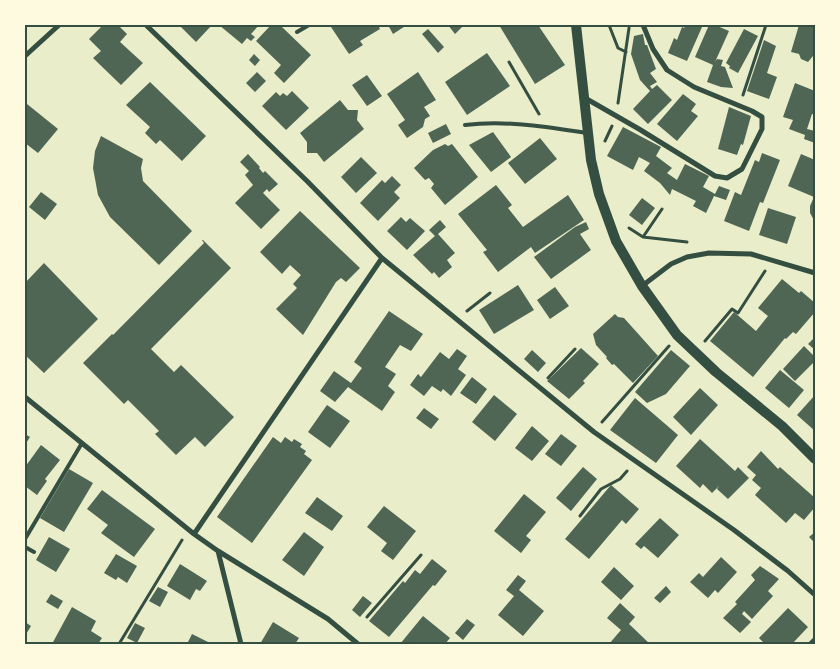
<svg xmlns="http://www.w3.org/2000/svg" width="840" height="669" font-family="'Nunito Sans',sans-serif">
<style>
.building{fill:#4f6655}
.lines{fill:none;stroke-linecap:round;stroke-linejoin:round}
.path{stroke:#344e41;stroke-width:3}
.service{stroke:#344e41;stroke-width:4}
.minor{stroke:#344e41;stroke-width:5}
.secondary{stroke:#344e41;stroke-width:10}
.neatline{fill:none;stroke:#344e41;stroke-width:2}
</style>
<rect width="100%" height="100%" fill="#e9edc9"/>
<path class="building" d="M103,25H118L127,34L120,42L143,63L121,85L93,58L101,51L89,39Z
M179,25H212L196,42Z
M219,25H259L251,34L255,37L251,41L247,38L242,44Z
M271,25H284L282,27L311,55L284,83L274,73L281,65L256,41Z
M334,25H378L380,29L360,41L363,45L349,54L331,27Z
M388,25H407L393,34Z
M448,25H464L455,34Z
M499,25H538L565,65L535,84Z
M686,25H696L702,27L687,61L668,53L674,38L677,40L682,27L684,28Z
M709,25H715L729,31L715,62L717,59L723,60L721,66L725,67L733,88L721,87L707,82L713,65L695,57Z
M799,25H815V57L813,56L808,62L801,59L799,54L791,52Z
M428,29L444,47L438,53L422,34Z
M744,29L758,36L738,73L729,68L730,66L726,63Z
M643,34L645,45H647L656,69L650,73L657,82L650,86L652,89L657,85L672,100L648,124L633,109L650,91L640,80L631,54L634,36Z
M764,40L776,46L767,73L777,77L769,99L747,91Z
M487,53L510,86L467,115L445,82Z
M254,54L260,60L255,66L249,60Z
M257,72L266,81L255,92L246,83Z
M418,72L436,100L424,107L430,116L425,119L423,127L407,138L398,125L405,120L387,94Z
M367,75L382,96L367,106L352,85Z
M150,82L206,136L182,161L160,140L156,144L145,133L150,127L126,105Z
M795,83L815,91V115L812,114L807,129L815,131V143L804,139L805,135L789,129L793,120L783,117Z
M292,91L309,108L286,130L262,106L276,92L280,96L283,93L287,96Z
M683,94L696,104L691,111L698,116L677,141L657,124Z
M340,100L348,110H358L357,120L364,129L324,162L317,153H307V142L300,133Z
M27,104L58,129L38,153L25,143V106Z
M729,107L751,116L743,145L741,144L737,155L718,149Z
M446,124L451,134L433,143L428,133Z
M623,127L661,147L656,156L672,168L667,173L677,180L685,164L709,176L703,187L715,194L719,186L730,190L726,200L714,196L706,213L693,206L696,201L672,189L670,195L660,183L644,171L650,163L639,157L633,170L607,156Z
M493,132L511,157L491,172L469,145Z
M101,136L143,159L141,168L143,181L192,231L159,265L110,217L98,195L93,168L95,151Z
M540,138L557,159L525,184L508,163Z
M445,144L448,146L452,144L478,177L445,205L431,188L434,184L429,178L425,180L414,168L433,150Z
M762,153L780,160L763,203L760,202L749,231L724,221L735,192L741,195L755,160L759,162Z
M248,154L260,167L259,168L263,173L265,171L278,184L269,192L267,189L263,193L280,210L261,229L235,203L253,185L245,175L249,171L240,162Z
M801,154L815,160V222L810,213V206L814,197L788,186Z
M361,157L377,173L356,193L341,177Z
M392,176L401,185L394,192L400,198L378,221L360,203L382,180L385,183Z
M496,185L512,205L508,208L523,227L568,195L584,220L535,253L531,247L498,272L483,252L487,250L458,214Z
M41,192L57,204L45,220L29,207Z
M642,198L655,208L642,225L629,215Z
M768,208L796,217L787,244L759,235Z
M300,211L360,268L346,282L341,278L336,282L303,335L276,309L297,288L293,284L301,275L290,265L282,274L260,252Z
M401,217L406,222L410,218L425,231L407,250L387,231Z
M440,220L446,227L438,234L455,253L447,260L452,267L439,278L434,272L432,274L413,255L435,236L429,230Z
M586,222L589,229L580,234L591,250L551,279L534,257L575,227Z
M202,240H203L231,268L151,349L174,372L181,365L234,417L205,447L195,437L176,455L155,434L159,431L128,400L124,404L83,363L112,334L113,335L204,243Z
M44,263L98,319L44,373L25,355V283Z
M782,279L799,293L801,291L815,303V312L796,334L793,332L786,339L785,338L753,377L710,341L734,312L756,331L768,316L758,308Z
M518,285L534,310L494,334L479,310Z
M555,287L569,306L550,319L537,300Z
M389,311L423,334L411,351L400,345L385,367L396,374L388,386L395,392L382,411L348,387L335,402L320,391L334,371L351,383L362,368L354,362Z
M615,314L618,317L624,318L658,356L633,383L614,364L612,365L606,358L607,357L596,345L593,334Z
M815,337V350L808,344Z
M804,346L815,357V361L795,381L783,369Z
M581,348L599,364L583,381L585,383L569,399L547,381Z
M457,349L467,356L458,369L466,375L451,396L443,389L441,392L432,386L424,396L410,385L418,374L421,377L440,352L449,359Z
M532,350L546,363L538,372L524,359Z
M671,350L690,366L666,394L647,403L635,392Z
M780,370L804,390L789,408L765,388Z
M472,377L487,389L476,404L460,393Z
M700,388L718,405L691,435L673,417Z
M494,395L517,414L495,441L472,422Z
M815,395V431L797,415Z
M635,398L678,435L656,463L610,430Z
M327,405L350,421L330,448L308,432Z
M424,408L439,419L431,429L416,418Z
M532,426L549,441L532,461L515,448Z
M25,434L30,437L25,445Z
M561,434L577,446L561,466L545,454Z
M273,437L281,443L285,437L292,442L294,439L302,444L300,447L306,451L304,454L312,460L252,543L217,517Z
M700,439L735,471L738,467L749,478L728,499L717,489L719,486L712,493L703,484L700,488L676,466Z
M41,445L60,460L45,479L47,481L37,495L25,486V467Z
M761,451L778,469L780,467L815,498V507L804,520L795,513L786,523L755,495L761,488L752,480L756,475L747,467Z
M583,467L597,479L571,511L556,498Z
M69,469L93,483L64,532L40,518Z
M611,485L639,509L626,524L622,520L589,559L565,539Z
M102,490L155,529L134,557L101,533L108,525L87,509Z
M524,494L546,512L526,536L531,540L521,553L494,531Z
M317,497L343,516L332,531L305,513Z
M384,506L416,531L393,560L381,551L387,543L367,527Z
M660,518L679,535L658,558L644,546L641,549L635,544Z
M304,532L324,547L304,576L282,560Z
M815,532V543L809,537Z
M49,537L70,549L56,572L36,560Z
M116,554L137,566L127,583L118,577L116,580L104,573Z
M721,557L737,572L718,593L715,590L708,598L690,582L699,573L703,577Z
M432,559L447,571L435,586L433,585L389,637L369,621L403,581L405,583L415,570L420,574Z
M180,564L207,581L200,591L196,589L190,600L167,586Z
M760,566L779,579L768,591L773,596L752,619L744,611L742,614L751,622L740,633L723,618L737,604L735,602L755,580L751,575Z
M614,567L634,586L621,600L601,582Z
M518,575L526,581L519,590L544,611L523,636L498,615L514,596L506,590Z
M666,586L671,592L660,603L654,598Z
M158,587L168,592L160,607L149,601Z
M51,594L63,601L58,609L46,602Z
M363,596L372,603L360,617L352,610Z
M620,603L635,617L629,624L650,644H609L621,630L607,618Z
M72,607L96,621L91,631L102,638L98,644H52Z
M788,608L808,627L792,644H763L764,643L759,638Z
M423,616L450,638L445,644H400Z
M467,619L475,625L463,640L455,633Z
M25,622L31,626L25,636Z
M273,622L299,638L295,644H260Z
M135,623L145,628L137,643L127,638Z
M192,634L212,644H187Z"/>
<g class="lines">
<path class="path" d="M609,25L618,48L626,52
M509,62L539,114
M743,95L766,25
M618,103L629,28
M605,141L612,126
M629,228L643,237L687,242
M643,237L662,209
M467,311L490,293
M705,341L732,309L738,313L765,271
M548,378L575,349
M602,422L669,346
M580,516L601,489L620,479L627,471
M367,617L421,555
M119,644L182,540
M809,644L815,638"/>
<path class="service" d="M297,32L309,25
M465,125C506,120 547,127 587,133
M25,539L82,443
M25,547L34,552"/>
<path class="minor" d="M146,25L308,182L382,258L594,432L734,530L788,571L815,595
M25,56L59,25
M585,98L639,129L715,176L727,178L742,169L762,129V117L752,111L694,87L667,70L653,49L643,25
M642,286L671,264L687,257L709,253L751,254L815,273
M25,397L194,534L218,551L328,619L358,644
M194,534L382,258
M218,551L241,644"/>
<path class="secondary" d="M576,25L591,160L599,194L616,241L642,286L677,335L716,372L782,426L815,459"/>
</g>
<rect width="840" height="669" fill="none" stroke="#fefae0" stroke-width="52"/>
<rect x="26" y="26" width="788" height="617" class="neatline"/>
</svg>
